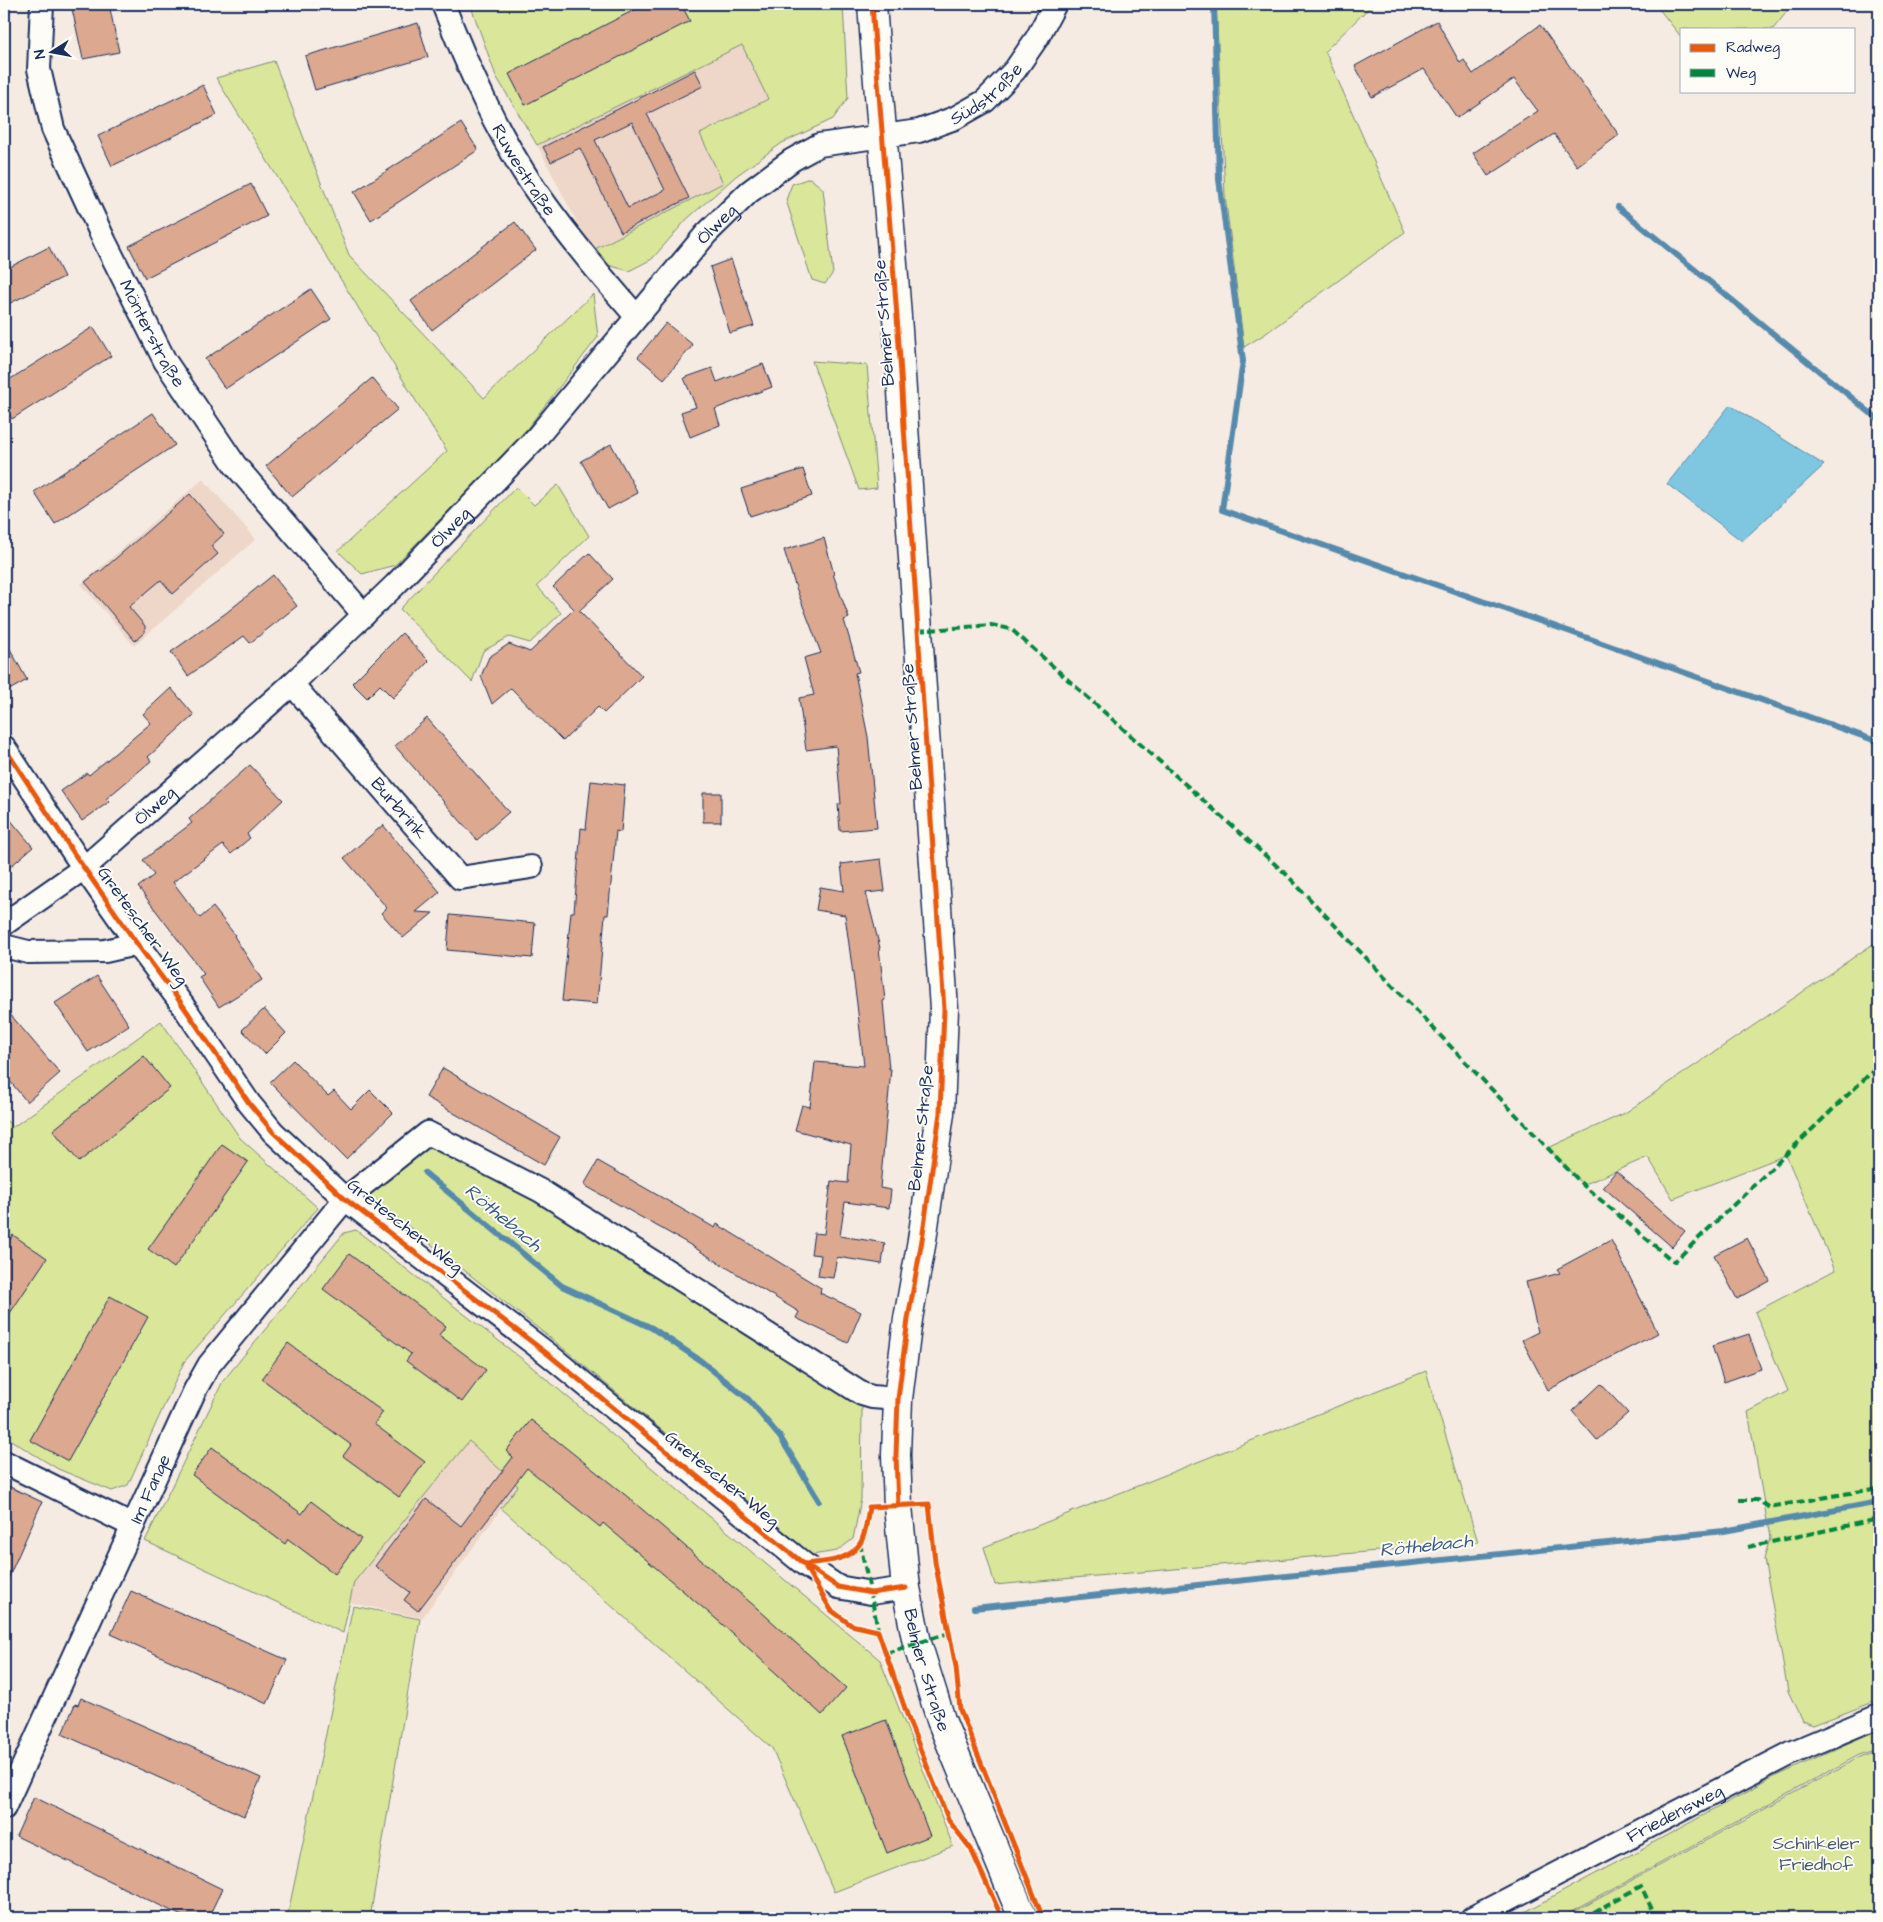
<svg xmlns="http://www.w3.org/2000/svg" width="1883" height="1922" font-family="'Architects Daughter',sans-serif">
<style>
.built{fill:#eed7c9}
.green{fill:#dae699;stroke:#7a8a7c}
.water{fill:#7fc7e0;stroke:#578aac}
.lines{fill:none;stroke-linecap:round;stroke-linejoin:round}
.stream{stroke:#578aac;stroke-width:6}
.building{fill:#dca890;stroke:#1b2f5e;fill-rule:evenodd}
.street-casing{stroke:#1b2f5e;stroke-width:26}
.secondary-casing{stroke:#1b2f5e;stroke-width:31}
.street{stroke:#fdfcf7;stroke-width:22}
.secondary{stroke:#fdfcf7;stroke-width:28}
.quiet{stroke:#00873e;stroke-width:4;stroke-dasharray:8 4;stroke-linecap:butt}
.cycleway-casing{stroke:#fdfcf7;stroke-width:8}
.cycleway{stroke:#e8590c;stroke-width:5}
.labels{text-anchor:middle;dominant-baseline:central;stroke-width:4;stroke-linejoin:round;paint-order:stroke}
.street-label{font-size:18px;fill:#1b2f5e;stroke:#fdfcf7}
.park-label{font-size:18px;fill:#4b5d6d;stroke:#fdfcf7}
.water-label{font-size:19px;font-style:italic;fill:#395d85;stroke:#fdfcf7}
</style>
<rect width="100%" height="100%" fill="#f6ebe2"/>
<filter id="ink" filterUnits="userSpaceOnUse"><feTurbulence type="fractalNoise" baseFrequency=".02" numOctaves="2"/><feDisplacementMap in="SourceGraphic" scale="10" xChannelSelector="R" yChannelSelector="G"/><feConvolveMatrix kernelMatrix="1 2 1 2 8 2 1 2 1" color-interpolation-filters="sRGB"/></filter>
<g filter="url(#ink)">
<path class="built" d="M742,44L768,99L700,134L723,183L595,249L583,234L537,145Z
M203,479L256,539L134,646L81,584Z
M469,1441L518,1486L422,1618L352,1603L350,1599L353,1582Z"/>
<path class="green" d="M470,4H843L848,98L833,119L782,143L736,176L687,219L652,259L629,271L608,265L595,249L723,183L700,134L768,99L742,45L537,145L496,76Z
M1216,4H1373L1325,51L1405,232L1265,334L1244,347L1225,195Z
M1655,4H1793L1773,29H1682V38Z
M274,61L349,255L484,398L593,294L598,337L516,443L395,565L362,574L338,551L447,451L216,78Z
M810,178L823,189L833,273L825,284L812,280L786,200L792,184Z
M812,361L867,365L877,488L859,490Z
M558,485L589,536L537,586L561,613L530,643L509,637L483,651L472,682L400,609L516,487L534,505Z
M1879,940V1700L1813,1725L1802,1721L1788,1691L1764,1559L1770,1538L1748,1412L1788,1391L1755,1312L1835,1270L1786,1155L1673,1199L1648,1157L1583,1185L1548,1148L1625,1113Z
M161,1021L240,1138L318,1208L184,1362L128,1485L112,1491L58,1469L4,1436V1118L13,1127Z
M430,1144L538,1202L862,1404L861,1499L853,1539L837,1551L812,1555L558,1344L367,1194Z
M356,1230L526,1362L880,1660L953,1846L834,1892L772,1748L501,1508L518,1486L469,1441L354,1582L343,1633L145,1541L223,1381L344,1233Z
M1426,1371L1478,1542L995,1585L984,1547Z
M353,1606L420,1619L370,1918H287Z
M1879,1729V1749L1859,1755L1560,1918H1514L1776,1776Z
M1879,1750V1918H1563L1860,1757Z"/>
<path class="water" d="M1730,405L1824,465L1742,541L1667,484Z"/>
<g class="lines">
<path class="stream" d="M1214,4L1219,179L1243,361L1222,510L1568,631L1879,742
M1618,207L1879,420
M425,1173L562,1286L652,1328L701,1361L748,1399L780,1437L819,1501
M974,1608L1724,1531L1879,1502"/>
</g>
<path class="building" d="M71,4H109L119,52L83,59Z
M646,4H681L690,21L525,105L509,74Z
M1437,21L1460,63L1464,60L1473,74L1540,25L1619,135L1577,166L1554,134L1488,176L1473,153L1538,111L1514,79L1457,118L1424,69L1372,97L1355,66Z
M418,23L428,57L315,90L305,56Z
M695,70L703,86L647,114L689,198L621,232L580,148L551,162L543,147ZM632,122L665,190L628,208L595,140Z
M203,85L217,115L112,166L98,136Z
M461,123L478,150L371,220L354,192Z
M251,184L267,216L145,278L129,246Z
M515,222L536,250L432,330L411,301Z
M49,247L64,277L4,306V270Z
M731,259L754,326L730,333L710,267Z
M311,289L331,319L225,389L205,359Z
M666,323L693,345L664,379L638,357Z
M93,327L111,356L12,419L4,406V383Z
M763,364L772,387L715,409L720,425L690,437L681,412L696,407L684,378L712,368L717,382Z
M372,378L398,409L292,497L266,466Z
M153,413L175,445L55,524L34,492Z
M611,444L638,493L608,509L581,461Z
M803,469L812,496L750,516L741,489Z
M190,494L224,534L211,546L218,554L173,594L161,580L129,607L145,626V632L135,641L85,582L99,571L100,572Z
M824,538L834,574H833L849,618L844,620L859,672L855,673L868,737L877,828L840,831L838,804H841L836,746L806,750L799,698L814,695L804,658L821,653L795,585L784,550Z
M589,553L613,579L579,611L642,676L604,713L598,707L563,741L511,688L492,704L481,676L489,657L509,644L530,652L574,609L553,587Z
M273,575L297,606L250,643L244,636L188,676L171,652L226,613Z
M402,633L429,661L393,698L380,685L367,698L352,683Z
M4,638L27,680L4,693Z
M171,688L194,715L148,757L151,761L106,799L109,802L82,821L61,791L87,773L89,775L151,723L143,714Z
M427,718L509,812L477,840L395,746Z
M250,765L283,800L247,834L250,838L231,854L223,845L173,882L200,918L213,907L235,935L234,936L262,980L219,1007L199,977L204,974L138,887L154,875L143,860L192,823L189,819Z
M591,781L625,785L621,832L616,831L608,915H605L597,1004L562,1001L571,912H574L581,828L586,829Z
M703,793H721V822H703Z
M4,812L33,847L4,872Z
M383,825L440,892L416,912L433,913L403,938L381,913L387,908L344,858Z
M881,859L885,891L866,893L880,948H879L885,1000L883,1001L889,1069H891L880,1188L891,1190L889,1208L845,1202L840,1236L885,1243L882,1264L837,1257L833,1278L818,1276L821,1255L811,1254L814,1233L824,1234L831,1181L848,1183L851,1145L795,1130L802,1105L810,1107L815,1062L864,1066L857,1004L845,915L816,910L820,887L844,891L841,864Z
M450,915L535,923L532,958L447,950Z
M97,976L129,1025L88,1052L55,1003Z
M4,1007L60,1073L27,1102L4,1074Z
M264,1009L286,1033L265,1054L242,1030Z
M144,1056L170,1088L79,1162L53,1130Z
M293,1060L328,1096L334,1091L351,1109L370,1090L393,1113L346,1159L270,1082Z
M443,1068L560,1137L544,1165L426,1097Z
M222,1144L248,1162L174,1268L148,1249Z
M598,1161L715,1228L717,1224L821,1288L820,1293L861,1312L848,1343L796,1318L799,1312L687,1243L584,1185Z
M1616,1171L1685,1231L1672,1247L1603,1187Z
M13,1235L47,1258L4,1322V1248Z
M1747,1238L1770,1281L1737,1299L1714,1255Z
M1611,1240L1658,1333L1548,1390L1522,1340L1538,1332L1526,1282L1560,1273L1557,1269Z
M349,1254L446,1326L439,1335L486,1370L462,1402L406,1361L411,1354L323,1289Z
M110,1296L148,1317L68,1461L30,1440Z
M1749,1334L1761,1369L1724,1382L1712,1346Z
M288,1343L383,1412L374,1424L425,1462L399,1497L343,1456L351,1445L262,1379Z
M1601,1384L1628,1413L1597,1440L1572,1411Z
M531,1420L629,1498L758,1609L846,1688L822,1715L722,1624L603,1523L600,1527L527,1468L418,1611L404,1600L410,1592L375,1566L426,1499L461,1526L513,1457L506,1451Z
M212,1447L302,1514L311,1501L361,1539L335,1574L288,1539L285,1544L192,1475Z
M8,1486L42,1502L4,1588V1496Z
M131,1591L287,1660L267,1704L111,1634Z
M81,1698L261,1778L244,1816L62,1734L75,1704L78,1705Z
M886,1720L930,1836L887,1853L842,1736Z
M34,1797L222,1889L208,1918H186L16,1836Z"/>
<g class="lines">
<g class="street-casing">
<g id="street">
<path id="s1" d="M42,4L39,69L53,129L105,242L165,361L235,465L364,615"/>
<path id="s2" d="M443,4C468,68 496,131 534,188C565,233 600,275 636,316"/>
<path id="s3" d="M292,684L460,878L531,867"/>
<path d="M4,747L75,855L135,941L184,1007L249,1103L273,1132L345,1199L549,1355L804,1564L838,1587L871,1593L906,1588"/>
<path id="s4" d="M4,924L84,868L292,684L395,585L537,437L706,234L749,192L792,160L819,145L919,131L955,118L985,101L1015,70L1037,38L1055,4"/>
<path d="M4,946L28,952L105,951L127,946L135,941"/>
<path d="M4,1462L133,1526"/>
<path id="s5" d="M4,1808L195,1390L209,1365L345,1199L428,1133L541,1191L862,1394L872,1397L898,1399"/>
<path id="s6" d="M1472,1918L1791,1753L1879,1716"/>
</g>
</g>
<g class="secondary-casing">
<g id="secondary">
<path id="s7" d="M872,4C882,145 897,285 904,427L944,1009L940,1113L922,1240L908,1319L898,1399L896,1455L898,1506L906,1588L917,1643L941,1720L1023,1918"/>
</g>
</g>
<use href="#street" class="street"/>
<use href="#secondary" class="secondary"/>
<path class="quiet" d="M918,631L991,625L1011,629L1286,874L1583,1185L1674,1262L1879,1065
M1739,1500H1757L1769,1507L1879,1488
M860,1543L879,1634
M1748,1547L1879,1519
M886,1653L949,1633
M1583,1918L1641,1886L1656,1918"/>
<g class="cycleway-casing">
<path id="cycleway" d="M872,4C882,145 897,285 904,427L944,1009L940,1113L922,1240L908,1319L898,1399L896,1455L898,1506
M4,747L75,855L135,941L184,1007L249,1103L273,1132L345,1199L549,1355L804,1564L838,1587L871,1593L906,1588
M804,1564C822,1562 847,1562 859,1545C866,1536 867,1518 869,1507L929,1504L935,1562L956,1667L960,1710L1043,1918
M806,1568L831,1610L851,1625L878,1631L911,1726L949,1821L971,1849L1002,1918"/>
</g>
<use href="#cycleway" class="cycleway"/>
</g>
</g>
<g class="labels">
<g class="street-label">
<text stroke="none"><textPath href="#s4" startOffset="1311">Südstraße</textPath></text>
<text stroke="none"><textPath href="#s2" startOffset="185">Ruwestraße</textPath></text>
<text stroke="none"><textPath href="#s4" startOffset="1002">Ölweg</textPath></text>
<text transform="translate(884 323) rotate(-94)">Belmer Straße</text>
<text stroke="none"><textPath href="#s1" startOffset="354">Mönterstraße</textPath></text>
<text stroke="none"><textPath href="#s4" startOffset="598">Ölweg</textPath></text>
<text transform="translate(912 727) rotate(-94)">Belmer Straße</text>
<text stroke="none"><textPath href="#s4" startOffset="192">Ölweg</textPath></text>
<text stroke="none"><textPath href="#s3" startOffset="164">Burbrink</textPath></text>
<text transform="translate(143 926) rotate(54)">Gretescher Weg</text>
<text transform="translate(921 1128) rotate(-84)">Belmer Straße</text>
<text transform="translate(405 1226) rotate(38)">Gretescher Weg</text>
<text transform="translate(722 1479) rotate(39)">Gretescher Weg</text>
<text stroke="none"><textPath href="#s5" startOffset="351">Im Fange</textPath></text>
<text stroke="none"><textPath href="#s7" startOffset="1675">Belmer Straße</textPath></text>
<text stroke="none"><textPath href="#s6" startOffset="228">Friedensweg</textPath></text>
</g>
<g class="park-label">
<text x="1816" y="1843">Schinkeler<tspan x="1816" dy="21">Friedhof</tspan></text>
</g>
<g class="water-label">
<text transform="translate(503 1218) rotate(40)">Röthebach</text>
<text transform="translate(1426 1546) rotate(-6)">Röthebach</text>
</g>
</g>
<rect width="1883" height="1922" fill="none" stroke="#fdfcf7" stroke-width="20"/>
<rect x="10" y="10" width="1863" height="1902" fill="none" stroke="#1b2f5e" stroke-width="2" filter="url(#ink)"/>
<rect x="1680" y="28" width="175" height="65" fill="#fdfcf7" stroke="#a3aaba"/>
<rect x="1690" y="44" width="25" height="8" fill="#e8590c" stroke="#a3aaba"/>
<text x="1726" y="52" font-size="15" fill="#1b2f5e">Radweg</text>
<rect x="1690" y="69" width="25" height="8" fill="#00873e" stroke="#a3aaba"/>
<text x="1726" y="78" font-size="15" fill="#1b2f5e">Weg</text>
<g transform="translate(52 52) rotate(259)" stroke="#fdfcf7" stroke-width="4" paint-order="stroke">
<path d="M0-4L9 19L0 12L-9 19Z" fill="#1b2f5e"/>
<text y="-8" font-size="14" font-weight="bold" text-anchor="middle" fill="#1b2f5e">N</text>
</g>
</svg>
